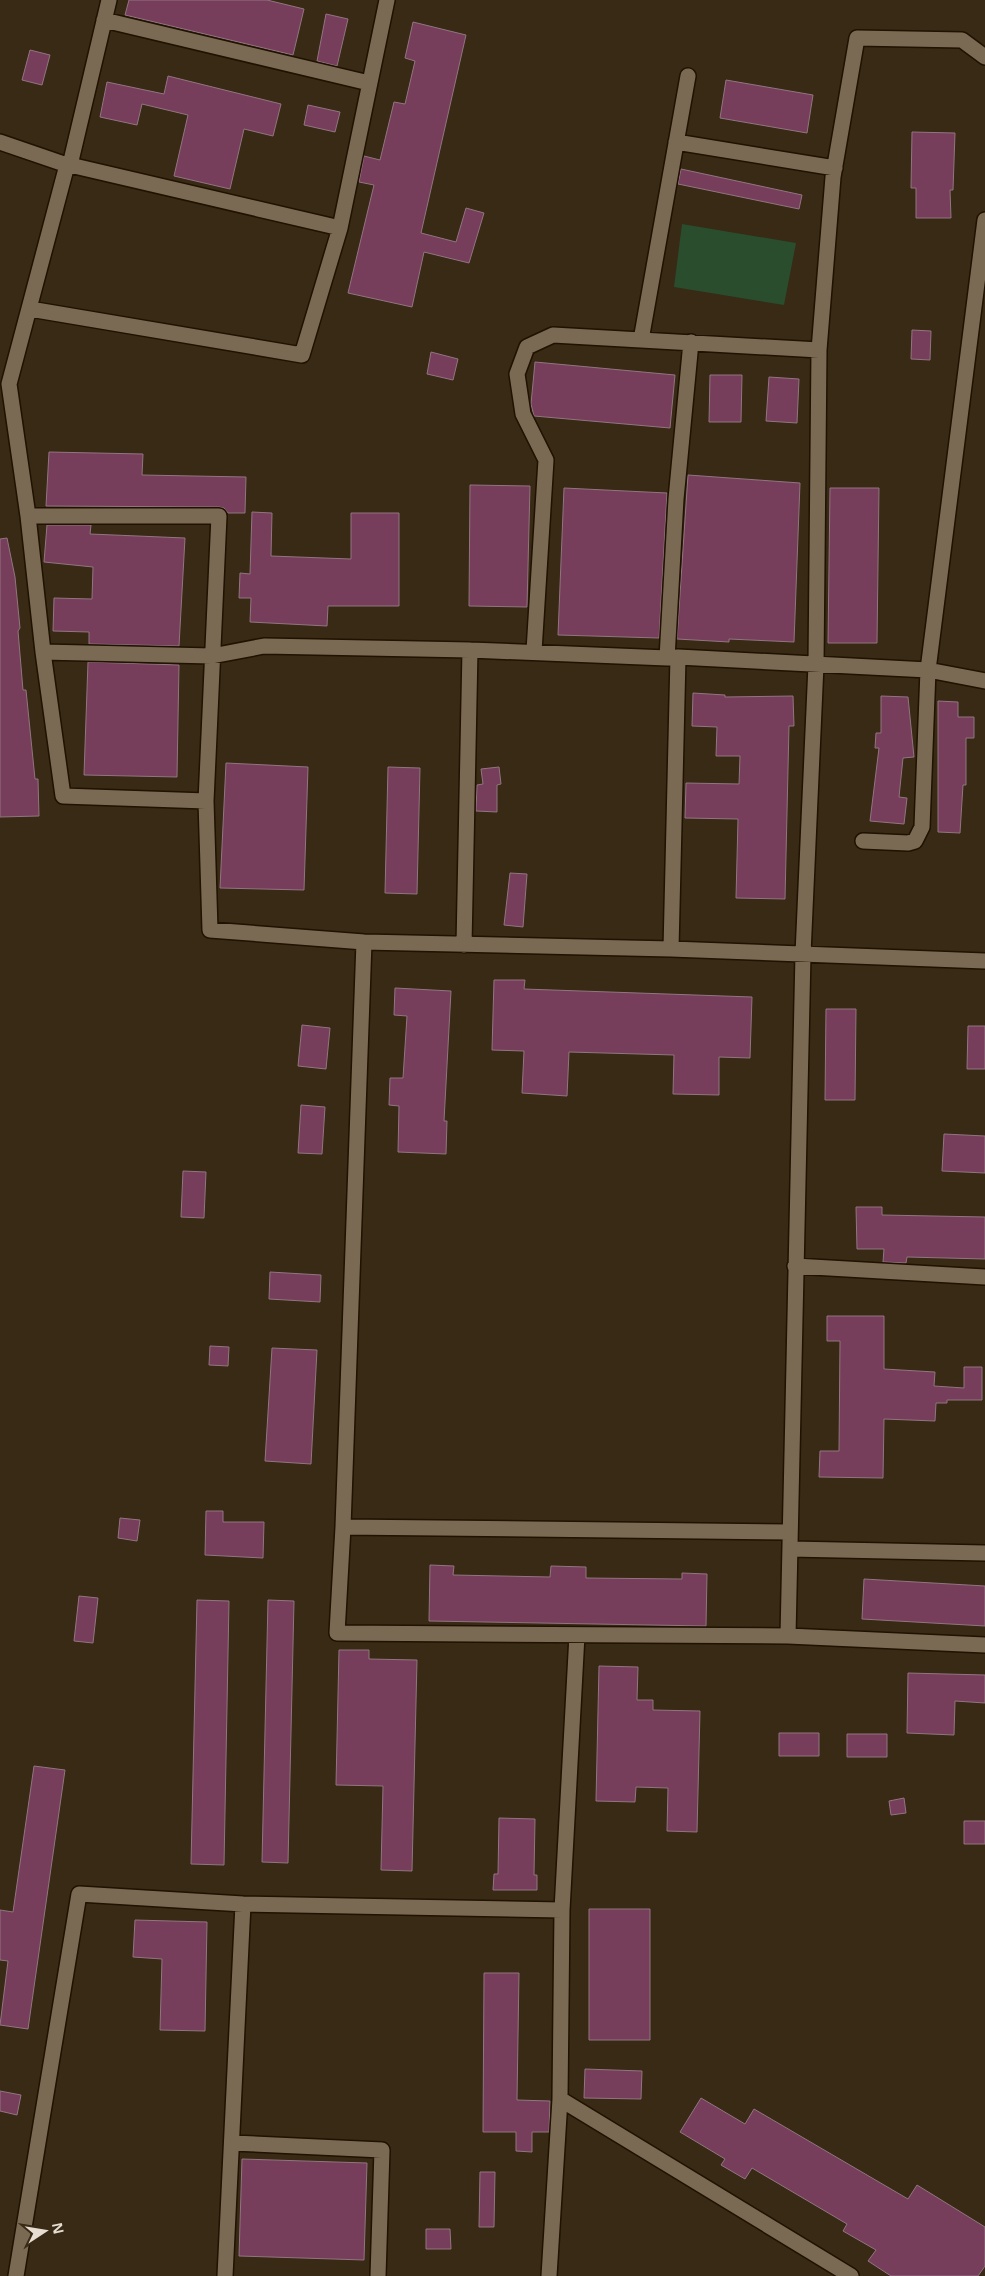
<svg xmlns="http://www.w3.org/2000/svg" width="985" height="2276" font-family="'Noto Sans',sans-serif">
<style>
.green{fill:#294d2d}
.building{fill:#773e5b;stroke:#917581}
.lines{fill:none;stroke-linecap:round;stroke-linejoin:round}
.minor-casing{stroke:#1f1200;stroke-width:18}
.minor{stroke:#7b6a53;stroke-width:15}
</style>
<rect width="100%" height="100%" fill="#382a14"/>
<path class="green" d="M682,224L796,243L784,305L674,287Z"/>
<path class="building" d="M129,0H267L304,9L293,55L125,15Z
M326,14L348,19L337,66L317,61Z
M413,22L466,35L421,233L456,242L466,208L484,213L469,263L424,252L412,307L348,293L374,185L359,182L364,156L380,160L394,102L405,104L415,61L405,58Z
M30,50L50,55L42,85L22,80Z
M168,76L281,104L273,136L244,129L230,189L174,176L188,115L142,104L137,125L100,117L107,82L164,94Z
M726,80L813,95L807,133L720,118Z
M308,105L340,112L335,132L304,125Z
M912,132L955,133L953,190H950L951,218H916V188H911Z
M681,169L802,195L799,209L678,184Z
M912,330L931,331L930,360L911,359Z
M431,352L458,359L453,380L427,374Z
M535,362L675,375L670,428L534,416L531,404Z
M710,375H742L741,422H709Z
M769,377L799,379L797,423L766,421Z
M49,452L143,454L142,475L246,477L245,513H228L224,508L219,507L46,506Z
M688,475L800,483L794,642L729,639V642L677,639Z
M470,485L530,486L527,607L469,606Z
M564,488L667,493L659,638L558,635Z
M830,488H879L877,643H828Z
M252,512L272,513L271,556L351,559V513H399V606H328L327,626L250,622L251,598H239L240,573L250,574Z
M47,525H91L90,534L185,538L179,646L89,644V632L53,631L54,598L92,599L93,567L44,562Z
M7,538L15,577L20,628L18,631L23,690H26L35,779H38L39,816L0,817V539Z
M88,662L179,665L177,777L84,775Z
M693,693L725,695V697L793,696L794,726H789L785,899L736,898L738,819L685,818L686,783L739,784L740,756H716L717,727L692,726Z
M881,696L908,697L914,757L903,758L899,797L907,798L904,824L870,821L879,748H875L876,733H881Z
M938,701L958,702V717H974V738H966V785H963L960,833L938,832Z
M226,763L308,767L304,890L220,888Z
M388,767L420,768L417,894L385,893Z
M499,767L501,784L497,785V812L476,811L477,785L483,784L481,769Z
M510,873L527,874L523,927L504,925Z
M494,980H525L524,989L752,997L750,1058L719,1057V1095L673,1094L674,1055L569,1052L567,1096L522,1093L524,1051L492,1050Z
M395,988L451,991L444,1121H447L446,1154L398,1152L399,1106L389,1105L390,1078H403L407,1016L394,1015Z
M826,1009H856L855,1100H825Z
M302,1025L330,1028L326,1069L298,1066Z
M968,1026H985V1069H967Z
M301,1105L325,1107L322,1154L298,1153Z
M944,1134L985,1136V1173L942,1171Z
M183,1171L206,1172L204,1218L181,1217Z
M856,1207H882V1215L985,1217V1259L907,1257L906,1263L883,1262L884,1249H857Z
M270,1272L321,1275L320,1302L269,1299Z
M827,1316H884V1369L935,1372L934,1386L964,1388V1367H982V1400H947V1403H936L935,1421L884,1419L883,1478L819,1477L820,1451H839L840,1341H827Z
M210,1346L229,1347L228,1366L209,1365Z
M272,1348L317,1350L311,1464L265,1461Z
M206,1511H223V1522H264L263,1558L205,1555Z
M120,1518L140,1520L137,1541L118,1538Z
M430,1565L454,1566L453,1575L550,1577L551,1566L586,1567V1578L682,1579V1573L707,1574L706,1626L429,1621Z
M864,1579L985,1586V1626L862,1619Z
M79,1596L98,1598L93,1643L74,1641Z
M197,1600L229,1601L224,1865L191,1864Z
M268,1600L294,1601L288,1863L262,1862Z
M339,1650H369V1659L417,1660L412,1871L381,1870L383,1786L336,1785Z
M599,1666L638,1667L637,1700H653V1710L700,1711L697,1832L667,1831L668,1788L636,1787L635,1802L596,1801Z
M908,1673L985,1675V1703L955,1701L954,1735L907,1733Z
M779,1733H819V1756H779Z
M847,1734H887V1757H847Z
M34,1766L65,1770L28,2029L0,2025L8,1961L0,1960V1910L13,1912Z
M904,1798L906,1813L891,1815L889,1801Z
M499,1818L535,1819L534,1875H537V1890H493L494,1874H498Z
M964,1821H985V1844H964Z
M589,1909H650V2040H589Z
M135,1920L207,1922L205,2031L160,2030L162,1959L133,1957Z
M484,1973H519L517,2100L550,2101L549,2132H532V2152L516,2151V2132H483Z
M585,2069L642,2071L641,2099L584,2098Z
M0,2091L21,2095L17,2115L0,2111Z
M701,2098L745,2124L754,2109L908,2199L917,2185L985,2227V2266L978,2276H891L868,2261L876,2250L843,2231L847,2224L752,2168L745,2179L721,2165L725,2159L680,2132Z
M242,2159L367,2163L364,2260L239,2256Z
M480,2172H495L494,2227H479Z
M426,2229H450L451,2249H426Z"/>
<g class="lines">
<g class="minor-casing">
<path id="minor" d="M109,0L70,165H67L9,384L28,516L43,652L63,796L206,801
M104,20L369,83
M0,142L67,165
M676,142L835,168
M70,165L340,228
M30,309L302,355L340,228L387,0
M641,340L688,76
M28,516H219L206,801L210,930L364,942L671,949L985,961
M534,651L546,460L523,414L517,374L527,347L553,335L819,350
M43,652L212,656L264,646L470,650L667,658L678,657L928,670L985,681
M667,658L676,499L691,342
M863,841L908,843L915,841L922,827L928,670L985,220
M364,942L343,1527L337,1633L788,1636L985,1645
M464,945L470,650
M671,949L678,657
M795,1266L985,1277
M343,1527L790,1532
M790,1549L985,1553
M788,1636L803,954L816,665L819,350L833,177L857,38L962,40L985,57
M560,2099L851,2276
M233,2143L382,2150L378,2276
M16,2276L79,1894L243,1904L562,1910
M225,2276L243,1904
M549,2276L560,2099L562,1910L577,1635"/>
</g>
<use href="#minor" class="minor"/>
</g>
<g transform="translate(45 2231) rotate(78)" stroke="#382a14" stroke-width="4" paint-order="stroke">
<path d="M0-4L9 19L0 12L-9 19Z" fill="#e7ddd1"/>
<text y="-8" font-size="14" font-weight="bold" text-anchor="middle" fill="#e7ddd1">N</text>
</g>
</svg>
